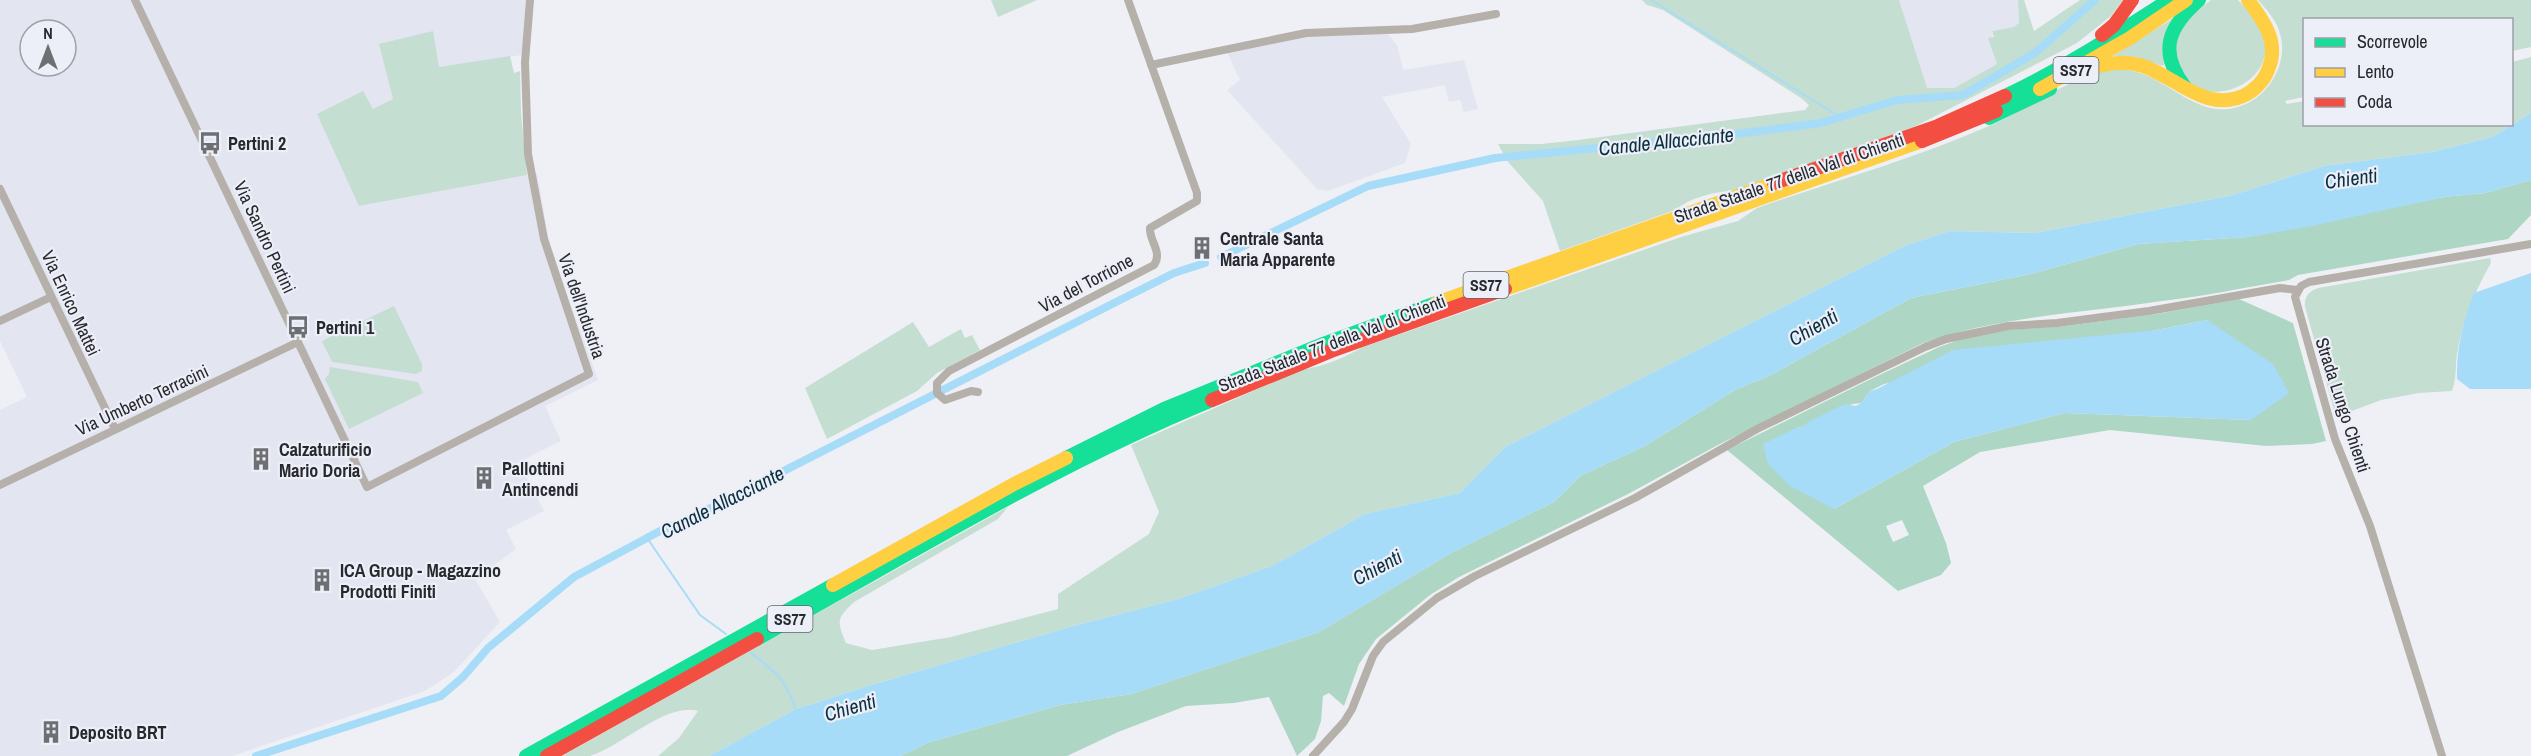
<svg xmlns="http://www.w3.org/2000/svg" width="2531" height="756" font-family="'Archivo Narrow',sans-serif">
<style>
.built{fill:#e3e5f1;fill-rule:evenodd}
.green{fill:#c4ded2}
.forest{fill:#add6c4;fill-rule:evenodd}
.water{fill:#a6dcf8}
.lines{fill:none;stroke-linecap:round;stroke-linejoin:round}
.stream{stroke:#a6dcf8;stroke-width:2}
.canal{stroke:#a6dcf8;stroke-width:8}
.street{stroke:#b5b0a9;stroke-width:8}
.fast{stroke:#16e098;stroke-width:14}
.slow{stroke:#ffcf43;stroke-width:14}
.jam{stroke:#f24e42;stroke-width:14}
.labels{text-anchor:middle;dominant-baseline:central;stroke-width:4.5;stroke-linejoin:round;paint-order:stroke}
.shield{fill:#eceef8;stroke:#63646a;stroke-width:1.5}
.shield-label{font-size:16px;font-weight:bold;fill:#28292d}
.poi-label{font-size:18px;font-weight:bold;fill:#28292d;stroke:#eceef8;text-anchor:start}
.street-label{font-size:18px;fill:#28292d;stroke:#eceef8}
.water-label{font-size:20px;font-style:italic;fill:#0a2f3f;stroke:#eceef8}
</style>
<rect width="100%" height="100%" fill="#eff0f5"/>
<path class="built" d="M0,0H526L522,55L439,67L380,44L393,99L373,110L363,92L360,206L537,173L548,236L559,271L598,380L545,406L561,441L519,462L544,511L506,530L516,549L475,579L500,622L454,672L425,691L232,756H0V410L27,397L0,341ZM30,30H66V66H30Z
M1899,0H2018L2019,23L2015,27L1992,31L1997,64L1954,88H1926Z
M1385,31L1397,45L1403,70L1464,60L1478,109L1464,112L1460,100L1449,102L1445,85L1382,97L1411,144L1405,163L1328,191L1317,189L1227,90L1240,80L1226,50L1306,33Z"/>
<path class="green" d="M991,0H1037L998,17Z
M1642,0H1899L1927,88H1954L1997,64L1988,38L1994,37L1992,31L2014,27L2019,23L2018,0H2024L2034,31L2080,0H2123L2111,16L2077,43L1916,126L1735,190C1714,192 1691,197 1675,210L1560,251L1543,201L1508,162L1498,144H1541L1578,140L1805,110L1809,105L1801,98L1663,10L1647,5Z
M2211,0H2238C2246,9 2256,17 2261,28C2288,87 2188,121 2174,58C2171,49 2175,36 2177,26Z
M2258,0H2531V47L2512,51V20H2304V97L2285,101L2287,104L2304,101V124H2512V62L2531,57V113L2492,137L2432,152L2324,166L2233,195L2035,233L1950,231L1904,246L1505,447L1460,493L1365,514L1274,565L1178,599L1073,626L868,686L796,709L709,756H658L679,738L698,711C666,702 621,747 590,756C582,756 570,756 562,756L1008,507L998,519L854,602C836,619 837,621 846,643L872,650L951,637L1058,609V594L1149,534L1159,512L1131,445L1301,370C1324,366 1342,359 1363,347L1681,237L1738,221L1757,208C1834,181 1914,159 1989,126C2025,110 2071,77 2109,70C2163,61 2193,130 2248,103C2272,91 2288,60 2280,34C2277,21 2267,10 2258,0Z
M2172,19L2166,63L2162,66L2137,57L2113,56Z
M433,31L439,67L510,56L514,73L520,71L521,113L527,175L359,206L317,114L363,91L373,109L393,99L379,44Z
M2490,258L2491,263C2475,291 2462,321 2457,354C2455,367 2457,378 2452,391L2419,393L2381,400L2336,417L2305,307C2304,297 2309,291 2318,288Z
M394,306L422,364V371L416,374L332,362L322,341Z
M913,322L929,347L961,329L965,338L972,335L980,350L937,373L917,391L827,439L805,388Z
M330,367L418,382L423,393L349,429L325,379L329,374Z"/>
<path class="forest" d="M2531,180V215L2508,239L2298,275L2289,280C2247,287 2205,296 2162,301C2082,313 2000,316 1923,343L1718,445L1628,494L1459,577L1430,595L1376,639L1359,664L1344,706L1329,693L1323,696L1321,721L1315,739L1297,756L1269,697L1234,703L1186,706L1118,732L1067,756H900L930,742L1060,705L1131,694L1319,632L1451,553L1554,502L1580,476L1645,446L1735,390L1769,376L1911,298L2031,274L2138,244L2249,237L2444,197L2485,193Z
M2239,299L2293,323L2326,441L2312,444L2266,446L2110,430L1980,452L1923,486L1946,543L1951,563L1941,575L1898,591L1727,450L1873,378L1939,347L1959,340L2004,330L2065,326L2157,314ZM2207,320L2251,420L2065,413L1954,442L1834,509L1796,428L1803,427L1852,404L1861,403L1870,391L1884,384ZM1902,520L1909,535L1893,542L1886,526Z"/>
<path class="water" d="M2531,113V180L2485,193L2444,197L2312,226L2249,237L2138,244L2031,274L1911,298L1769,376L1735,390L1645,446L1580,476L1554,502L1451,553L1319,632L1131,694L1060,705L930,742L900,756H709L796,709L868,686L1073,626L1178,599L1274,565L1365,514L1460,493L1505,447L1904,246L1950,231L2035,233L2233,195L2324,166L2432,152L2492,137Z
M2531,273V389H2470L2457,379C2456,349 2463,321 2474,293Z
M2207,320L2273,364L2289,393L2251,420L2065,413L1954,442L1834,509L1790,486L1768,464L1763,444L1796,428L1803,427L1808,422L1845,404L1856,406L1861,403L1870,391L1877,389L1953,350L2157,330Z"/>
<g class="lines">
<path class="stream" d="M1651,0L1840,117
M647,538L700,615L726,634
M750,652C778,674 785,679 797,712"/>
<path class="canal" d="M1221,257L1368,186L1495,158L1729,135L1821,123L1897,100L1963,95L2035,53L2095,0
M256,756L441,696L463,677L488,648L574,577L660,531L691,518L1122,299L1174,273L1205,263"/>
<path class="street" d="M135,0L367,487L589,374L544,239L528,154L525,62L530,0
M1151,65L1306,33L1412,29L1496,14
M0,189L115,429
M0,321L51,297
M978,392L971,391L945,400L937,393V383L949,371L1154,265C1163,252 1149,241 1150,228L1197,201V193L1128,0
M0,485L298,342
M1313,756L1344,722L1352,709L1373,656L1383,642L1437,598L1475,576L1635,498L1757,429L1925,347L1946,339L2008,326L2057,323L2149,311L2280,288L2298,290
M2442,756L2370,526L2335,439L2295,297L2301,286L2309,282L2531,244"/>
<path class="fast" d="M2185,87C2158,52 2168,27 2199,0
M2005,96C2063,69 2116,34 2169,0
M1989,118L2050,89
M1066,458L1164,409L1323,344L1436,303
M757,639C906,556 1054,465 1212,400
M526,756L833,585"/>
<path class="slow" d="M2089,69C2106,63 2125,60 2143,66C2177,78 2205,112 2243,96C2254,91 2264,81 2268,70C2280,43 2264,21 2248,0
M2040,89L2130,38L2186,0
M1505,289L1922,141
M1436,303L1774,183
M833,585L1014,484L1066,458"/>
<path class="jam" d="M2102,35L2114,25L2132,0
M1922,141L1996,111
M1774,183L1938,126L2005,96
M1212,400L1331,351L1505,289
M547,756L757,639"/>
</g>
<defs>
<g id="bus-bare" transform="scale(1.8)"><path d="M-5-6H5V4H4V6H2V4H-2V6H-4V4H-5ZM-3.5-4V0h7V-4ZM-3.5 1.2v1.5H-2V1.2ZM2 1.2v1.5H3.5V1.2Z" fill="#6e6f73" stroke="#eceef8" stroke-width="2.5" paint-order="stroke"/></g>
<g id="building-bare" transform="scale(1.8)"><path d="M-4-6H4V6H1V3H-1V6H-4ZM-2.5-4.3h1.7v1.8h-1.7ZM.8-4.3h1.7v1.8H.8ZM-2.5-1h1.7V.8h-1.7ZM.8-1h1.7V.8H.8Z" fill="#6e6f73" stroke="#eceef8" stroke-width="2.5" paint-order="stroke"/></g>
</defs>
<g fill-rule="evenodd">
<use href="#bus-bare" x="210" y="143"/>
<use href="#building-bare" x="1202" y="248"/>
<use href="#bus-bare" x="298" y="327"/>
<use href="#building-bare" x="261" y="459"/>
<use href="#building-bare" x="484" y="478"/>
<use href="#building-bare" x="322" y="580"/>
<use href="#building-bare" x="51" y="732"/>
</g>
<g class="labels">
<g class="shield">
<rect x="2053.5" y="57" width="45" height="26" rx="4.5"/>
<rect x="1463.5" y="272" width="45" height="26" rx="4.5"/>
<rect x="767.5" y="606" width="45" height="26" rx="4.5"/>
</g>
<g class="shield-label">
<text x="2076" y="70">SS77</text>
<text x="1486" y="285">SS77</text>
<text x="790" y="619">SS77</text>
</g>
<g class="poi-label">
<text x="228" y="143">Pertini 2</text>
<text x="1220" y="238">Centrale Santa<tspan x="1220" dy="21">Maria Apparente</tspan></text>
<text x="316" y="327">Pertini 1</text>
<text x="279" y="449">Calzaturificio<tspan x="279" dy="21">Mario Doria</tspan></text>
<text x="502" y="468">Pallottini<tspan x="502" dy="21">Antincendi</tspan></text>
<text x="340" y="570">ICA Group - Magazzino<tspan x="340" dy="21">Prodotti Finiti</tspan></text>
<text x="69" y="732">Deposito BRT</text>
</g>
<g class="street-label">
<text transform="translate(1789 178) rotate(-19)">Strada Statale 77 della Val di Chienti</text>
<text transform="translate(265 237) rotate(65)">Via Sandro Pertini</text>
<text transform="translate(1086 283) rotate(-28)">Via del Torrione</text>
<text transform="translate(71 303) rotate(65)">Via Enrico Mattei</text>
<text transform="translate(582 306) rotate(71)">Via dell'Industria</text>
<text transform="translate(1332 343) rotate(-21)">Strada Statale 77 della Val di Chienti</text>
<text transform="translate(142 400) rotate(-25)">Via Umberto Terracini</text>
<text transform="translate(2343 405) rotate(72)">Strada Lungo Chienti</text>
</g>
<g class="water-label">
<text transform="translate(1666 141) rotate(-6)">Canale Allacciante</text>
<text transform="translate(2351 178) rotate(-8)">Chienti</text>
<text transform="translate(1813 327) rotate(-30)">Chienti</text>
<text transform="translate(722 502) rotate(-27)">Canale Allacciante</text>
<text transform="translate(1377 567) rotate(-28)">Chienti</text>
<text transform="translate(850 707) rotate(-16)">Chienti</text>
</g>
</g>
<rect x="2303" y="18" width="210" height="108" fill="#eceef8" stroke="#9e9fa7" stroke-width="1.5"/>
<rect x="2315" y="38" width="30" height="9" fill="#16e098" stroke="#9e9fa7" stroke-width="1.5"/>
<text x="2357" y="48" font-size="18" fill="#28292d">Scorrevole</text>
<rect x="2315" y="68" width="30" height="9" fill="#ffcf43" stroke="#9e9fa7" stroke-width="1.5"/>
<text x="2357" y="78" font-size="18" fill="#28292d">Lento</text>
<rect x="2315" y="98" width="30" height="9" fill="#f24e42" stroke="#9e9fa7" stroke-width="1.5"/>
<text x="2357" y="108" font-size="18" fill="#28292d">Coda</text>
<g transform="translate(48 48)"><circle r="28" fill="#eceef8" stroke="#9e9fa7" stroke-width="1.5"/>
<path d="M0-4.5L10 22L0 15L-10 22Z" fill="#6e6f73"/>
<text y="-9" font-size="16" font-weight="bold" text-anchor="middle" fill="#28292d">N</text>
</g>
</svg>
